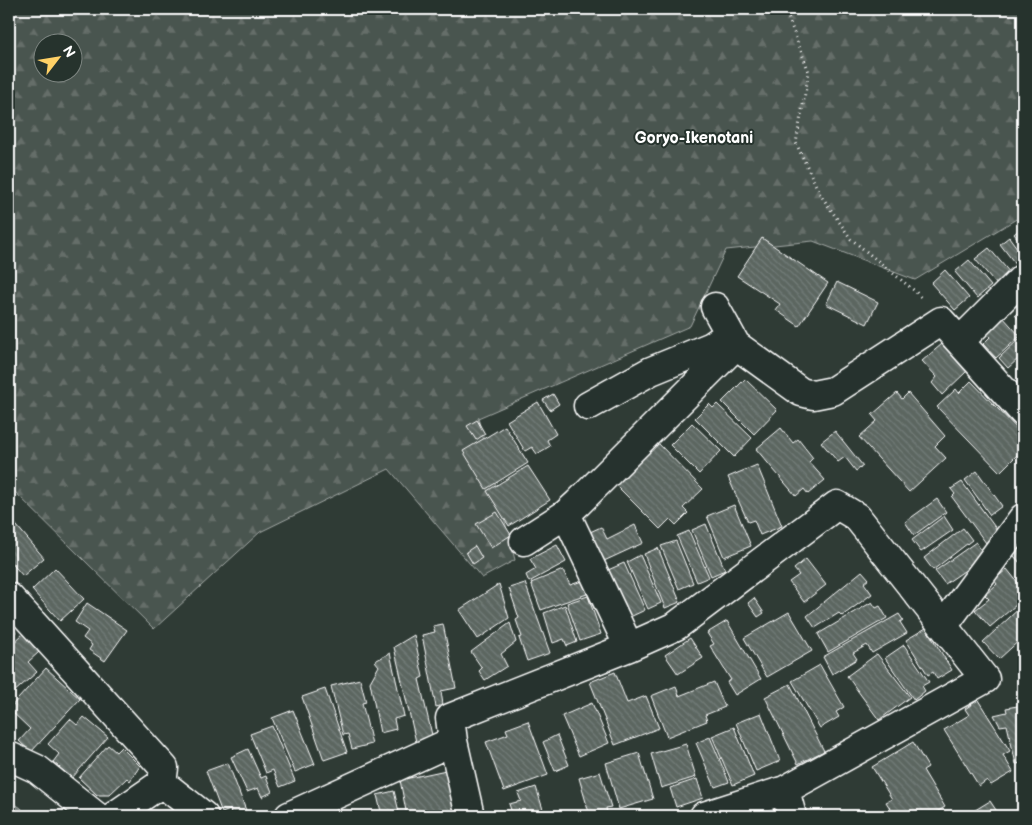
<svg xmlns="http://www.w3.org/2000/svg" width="1032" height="825" font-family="'Balsamiq Sans',sans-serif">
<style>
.forest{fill:url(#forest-firs);stroke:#a4aaa7;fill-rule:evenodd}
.water{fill:#707975;stroke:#a9afac}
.building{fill:url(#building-back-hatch);stroke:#fff}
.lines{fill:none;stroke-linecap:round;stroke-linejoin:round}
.minor-casing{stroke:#fff;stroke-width:31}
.path{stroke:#fff;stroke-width:3;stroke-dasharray:1 4;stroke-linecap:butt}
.minor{stroke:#26332d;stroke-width:28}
.labels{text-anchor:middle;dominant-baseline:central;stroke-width:4;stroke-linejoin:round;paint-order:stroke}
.neighbourhood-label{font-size:16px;font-weight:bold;fill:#fff;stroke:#26332d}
</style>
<defs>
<pattern id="forest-firs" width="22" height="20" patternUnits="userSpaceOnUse" patternTransform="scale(1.25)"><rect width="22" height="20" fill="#4a544f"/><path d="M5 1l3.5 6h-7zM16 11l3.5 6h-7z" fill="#656e69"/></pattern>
<pattern id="building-back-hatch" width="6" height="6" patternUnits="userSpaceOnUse" patternTransform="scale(1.25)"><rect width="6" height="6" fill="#5b6661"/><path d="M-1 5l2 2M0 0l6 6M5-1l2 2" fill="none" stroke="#747d79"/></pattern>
</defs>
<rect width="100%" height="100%" fill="#2f3b35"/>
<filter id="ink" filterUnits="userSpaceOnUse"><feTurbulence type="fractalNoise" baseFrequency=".02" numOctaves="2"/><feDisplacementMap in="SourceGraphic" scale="10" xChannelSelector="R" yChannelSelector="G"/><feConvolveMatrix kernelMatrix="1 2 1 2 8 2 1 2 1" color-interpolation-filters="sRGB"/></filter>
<g filter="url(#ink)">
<path class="forest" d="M9,9H1023V215L915,280L813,241L726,250L690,326L478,418L515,560L482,578L389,469L260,532L154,629L9,486ZM42,42H72V72H42Z"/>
<path class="water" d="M9,800L21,808L28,816H9Z"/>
<path class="building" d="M1023,226V245L1014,234Z
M1009,237L1023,256V262L1017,266L1000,244Z
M762,238L828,283L799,326L776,310L780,304L737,276Z
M989,248L1011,274L998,286L975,259Z
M969,260L991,286L977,298L955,272Z
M945,270L969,298L955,310L931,283Z
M837,282L878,302L867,324L826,304Z
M1023,308V324L1015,315Z
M1002,316L1020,336L996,358L983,344L990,337L985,332Z
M1022,336L1023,361L1022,362L1018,359L1008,368L999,358Z
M942,344L967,371L942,395L932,383L937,377L922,361Z
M745,379L777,410L754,434L722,402Z
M971,381L1023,435V442L1018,448L1021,451L1000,472L937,407L956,389L959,393Z
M897,393L902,399L908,393L945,436L935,446L946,458L909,492L859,437L877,421L872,415Z
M553,394L559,404L550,410L543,400Z
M538,402L556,434L547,440L550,446L537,454L532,447L525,451L507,421Z
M709,404L713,408L717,404L752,438L734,457L695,418Z
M477,420L485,434L476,440L467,426Z
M692,423L721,451L699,474L670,445Z
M505,426L528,463L486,489L463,451Z
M781,428L793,443L798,439L813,458L809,462L825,480L808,494L804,489L796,496L756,449Z
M835,431L863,466L856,471L845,457L838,462L821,442Z
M654,439L703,489L683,508L688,513L676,525L670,519L660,529L612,481Z
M757,465L782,526L760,535L754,520L748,522L728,477Z
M528,466L550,500L509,526L487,491Z
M977,471L1002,506L990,515L965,480Z
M962,482L997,530L986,543L952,497L955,494L951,489Z
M937,499L946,512L914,535L905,522Z
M734,505L751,546L724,557L707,516Z
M497,512L511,535L491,548L476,524Z
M944,516L953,530L921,552L912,540Z
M11,519L44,558L23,576L9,560V521Z
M706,524L725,570L711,576L692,530Z
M635,525L643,543L604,561L590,532L601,527L607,539Z
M963,528L972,540L933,570L924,558Z
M689,531L709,577L697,582L677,536Z
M676,541L693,583L679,589L661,546Z
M976,542L982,552L967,569L945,584L935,571Z
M1023,544V566L1012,554Z
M557,545L566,562L529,582L526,575L536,569L530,559Z
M475,546L482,558L473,564L466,552Z
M658,548L680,602L665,608L644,554Z
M640,555L661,603L648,609L627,562Z
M806,559L826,585L804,602L789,582L799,575L794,569Z
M624,563L645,610L630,617L608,570Z
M55,568L84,599L60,621L32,590Z
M1007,569L1023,589V599L990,627L975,610L989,599L985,595L997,584L994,580Z
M563,570L570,585L582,581L587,594L541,610L531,583Z
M862,571L869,579L864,583L872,594L842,616L839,613L815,628L807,616Z
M525,583L550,653L527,661L519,638L522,637L516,620L519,618L509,588Z
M499,584L509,618L478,639L459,610Z
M588,596L601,634L580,641L567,603Z
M754,598L764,613L758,617L748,603Z
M872,602L876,608L880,606L887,618L828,652L818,634Z
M87,603L127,630L105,661L89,650L92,645L83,638L88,631L75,622Z
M565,605L577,642L567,646L564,639L553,643L544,613Z
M1023,605V637L999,659L983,642Z
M789,612L812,651L767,677L744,638Z
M899,614L903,620L900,622L907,633L872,653L867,645L853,653L857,659L832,674L823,657Z
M727,621L761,679L735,695L727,682L731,680L710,646L714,644L707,633Z
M510,623L516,642L501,654L507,666L485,680L479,671L482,668L471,652Z
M9,624L16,632L9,638Z
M443,624L456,688L441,691L443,705L436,707L422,635L435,632L433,626Z
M926,628L952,670L937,679L933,672L928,675L906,640Z
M23,634L39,652L28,662L37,672L13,693L9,688V647Z
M414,635L423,677L419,679L432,735L416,742L394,647Z
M690,638L703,658L678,674L665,655Z
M904,645L929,682L922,686L925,691L914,700L885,658Z
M1023,647V667L1020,663L1023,660L1017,652Z
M390,653L404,716L394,719L396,729L380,733L370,682L379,666L375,661Z
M877,654L910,697L879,720L847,676Z
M820,665L844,707L836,712L839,717L820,728L792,681Z
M46,668L80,699L31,752L19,741L30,729L9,709Z
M615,672L627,703L646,696L659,728L615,745L590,682Z
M360,679L366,702L362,703L372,744L352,749L348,734L343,735L331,686Z
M714,682L725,707L705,715L707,721L667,737L651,696L676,686L679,696Z
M790,684L824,751L798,764L765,697Z
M325,689L347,752L324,760L302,697Z
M978,700L1010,751L1003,755L1013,772L991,785L987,780L979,786L944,730L969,715L965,709Z
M592,703L609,743L579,756L562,716Z
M1023,705V763L1016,764L1007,725L1000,726L994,715L1007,712L1006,708Z
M293,710L315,764L295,772L272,718Z
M761,713L780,761L756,771L736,723Z
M84,717L108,737L72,778L53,762L59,754L48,744L70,719L77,725Z
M528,721L548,775L504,791L486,742L508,734L506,729Z
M272,726L295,781L280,787L273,770L266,773L250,734Z
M734,727L754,776L733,785L712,736Z
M557,735L569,765L555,771L543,742Z
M710,737L729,782L715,787L696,743Z
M913,742L928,767L923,770L945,807L930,816H895L886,802L892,799L872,767Z
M686,744L696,777L661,788L651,754Z
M108,745L116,752L121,747L140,766L130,781L127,778L109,795H97L79,778Z
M248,749L261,778L266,776L272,792L262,797L258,788L247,792L231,757Z
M639,753L653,799L619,809L606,763Z
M228,763L247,813L237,816H232L230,810L222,813L206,771Z
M446,770L455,816H407L400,780Z
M600,772L611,807L606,808L608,816H590L579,778Z
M697,779L703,798L676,807L670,788Z
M536,787L545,816H513L509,804L521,801L518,793Z
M1023,790V804L1017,794Z
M394,791L400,816H382L377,795Z
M990,801L1000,816H974L972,812Z
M768,807L779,813L778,816H773L765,812Z
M340,808L344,816H325L324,815Z
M508,813L509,816H496Z"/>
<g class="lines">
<g class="minor-casing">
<path id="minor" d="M715,307L736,345
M960,341L1023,278
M588,406L651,371L712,346L729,334
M566,514L629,647
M524,541L566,514L578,503L736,345L801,392L813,395L833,391L941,321L1023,412
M9,597L164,768L162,783L204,816
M944,625L1023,518
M9,756L37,769L96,816
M785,790L792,816
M114,816L162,783
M289,816L453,741
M470,816L453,741L450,718L629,647L676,626L837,505L857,517L985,679L785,790L704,816"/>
</g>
<path class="path" d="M785,9L809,72L796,143L820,194L851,239L916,292L921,298"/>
<use href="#minor" class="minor"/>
</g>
</g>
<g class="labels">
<g class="neighbourhood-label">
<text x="694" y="138">Goryo-Ikenotani</text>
</g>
</g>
<rect width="1032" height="825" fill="none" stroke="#26332d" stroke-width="30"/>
<rect x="15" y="15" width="1002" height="795" fill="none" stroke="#fff" stroke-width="2" filter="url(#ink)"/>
<g transform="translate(58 58) rotate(59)"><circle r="24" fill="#26332d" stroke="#7d8581"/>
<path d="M0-4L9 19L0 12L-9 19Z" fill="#ffd166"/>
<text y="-8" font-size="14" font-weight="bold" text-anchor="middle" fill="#ffffff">N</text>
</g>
</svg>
